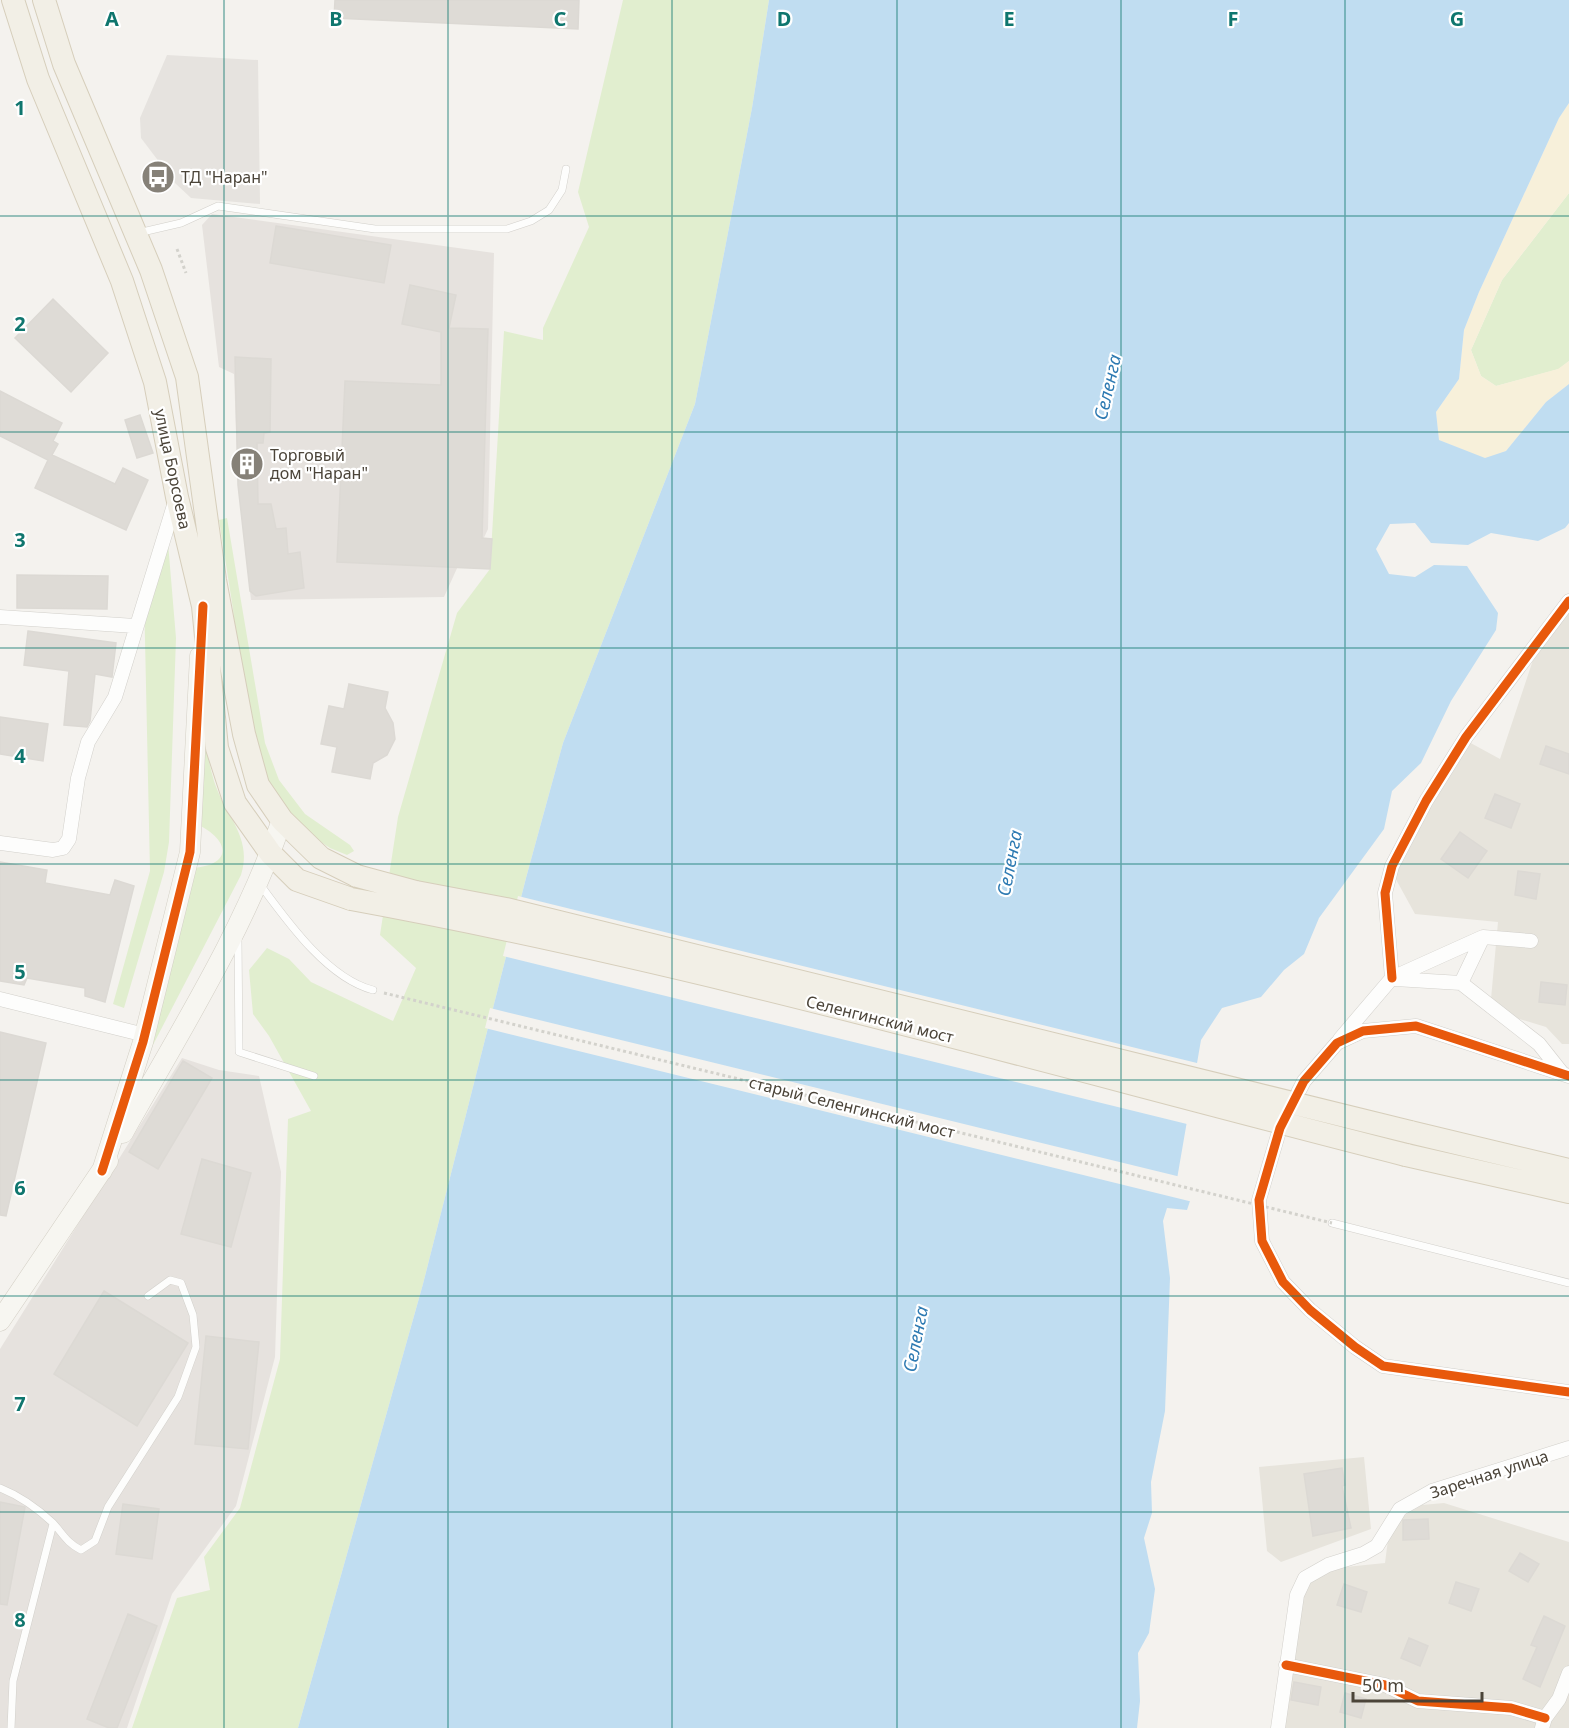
<svg xmlns="http://www.w3.org/2000/svg" width="1569" height="1728" font-family="'Noto Sans',sans-serif">
<style>
.residential{fill:#e7e4dc}
.industrial{fill:#e6e2de}
.green{fill:#e1eecf}
.sand{fill:#f7f0da}
.parking{fill:#e6e3df}
.water{fill:#c0ddf1}
.pier{fill:#f4f2ee}
.building{fill:#dedbd6;stroke:#dcd9d4;stroke-width:1.5}
.lines{fill:none;stroke-linecap:round;stroke-linejoin:round}
.lane-casing{stroke:#d2d0cb;stroke-width:8}
.street-casing{stroke:#d2d0cb;stroke-width:15}
.secondary-casing{stroke:#d3cfc5;stroke-width:21}
.primary-casing{stroke:#d6cebb;stroke-width:24}
.path{stroke:#d3d2cc;stroke-width:3;stroke-dasharray:3 3;stroke-linecap:butt}
.lane{stroke:#fdfdfc;stroke-width:7}
.street{stroke:#fdfdfc;stroke-width:14}
.secondary{stroke:#f7f6f1;stroke-width:20}
.primary{stroke:#f2efe6;stroke-width:22}
.primary-bridge-casing{stroke:#d6cebb;stroke-width:24;stroke-linecap:butt}
.path-bridge{stroke:#d3d2cc;stroke-width:3;stroke-dasharray:3 3;stroke-linecap:butt}
.primary-bridge{stroke:#f2efe6;stroke-width:22}
.cycleway-casing{stroke:#fff;stroke-width:13}
.cycleway{stroke:#e8590c;stroke-width:9}
.grid{fill:none;stroke:#0f766e;stroke-width:1.5;stroke-opacity:0.55}
.labels{text-anchor:middle;dominant-baseline:central;stroke-width:4.5;stroke-linejoin:round;paint-order:stroke}
.poi-label{font-size:16px;fill:#4b4439;stroke:#fff;text-anchor:start}
.street-label{font-size:16px;fill:#4b4439;stroke:#fff}
.water-label{font-size:18px;font-style:italic;fill:#2e7ab2;stroke:#fff}
.grid-label{font-size:20px;text-anchor:middle;font-weight:bold;fill:#0f766e;stroke:#fff;stroke-width:4.5;stroke-linejoin:round;paint-order:stroke}
</style>
<rect width="100%" height="100%" fill="#f4f2ee"/>
<path class="residential" d="M1569,611V1044H1562L1546,1027L1490,1010L1498,922L1415,914L1393,874L1467,741L1500,759L1534,657Z
M1364,1457L1371,1529L1281,1562L1267,1551L1259,1467Z
M1444,1503L1569,1542V1728H1275L1305,1586L1336,1568L1385,1563L1390,1524L1422,1505Z"/>
<path class="industrial" d="M212,214L494,253L488,529L481,544L463,555L444,597L251,600L238,485L234,374L219,367L202,225Z
M182,1058L219,1070L259,1076L281,1172L275,1357L236,1506L172,1594L127,1728H0V1349Z"/>
<path class="green" d="M623,0H769L752,108L695,404L563,743L526,878L423,1284L298,1728H132L177,1598L210,1590L204,1557L240,1508L280,1359L288,1119L311,1111L269,1036L253,1014L249,970L267,948L289,959L311,982L393,1021L416,968L380,935L398,817L457,613L490,569L504,331L543,340V328L589,227L578,192Z
M1569,193V361L1559,369L1496,386L1481,376L1471,350L1502,280Z
M227,518L265,743L279,780L305,814L350,845L354,851L347,855L330,848L309,834L297,823L269,787L244,721L233,609L219,520Z
M168,543L176,638L169,842L164,872L124,1008L113,1004L150,871L144,593Z
M201,709C204,733 207,758 214,781C225,816 253,837 241,875L140,1070L187,868C236,867 231,838 192,822Z"/>
<path class="sand" d="M1569,103V193L1502,280L1471,350L1481,376L1496,386L1558,369L1569,361V384L1546,402L1506,451L1485,459L1439,440L1436,412L1459,379L1464,330L1479,292L1559,118Z"/>
<path class="parking" d="M167,55L258,60L260,204L191,198L175,183L141,138L140,118Z"/>
<path class="water" d="M769,0H1569V103L1559,118L1479,292L1464,330L1459,379L1436,412L1439,440L1485,458L1506,451L1546,402L1569,384V523L1565,528L1538,541L1491,533L1468,545L1431,543L1415,523L1390,524L1376,549L1389,574L1415,577L1434,565L1467,566L1498,613L1496,630L1451,701L1421,763L1392,791L1384,829L1319,918L1304,954L1284,970L1261,997L1222,1008L1201,1040L1177,1179L1194,1189L1187,1210L1167,1208L1163,1221L1170,1278L1165,1411L1151,1482L1152,1513L1144,1538L1155,1589L1149,1633L1138,1653L1140,1701L1137,1728H298L423,1284L526,878L563,743L695,404L752,108Z"/>
<path class="pier" d="M518,896L1201,1064L1191,1125L503,956Z
M490,1008L1181,1177L1196,1190L1193,1202L485,1028Z"/>
<path class="building" d="M335,0H579L578,29L334,18Z
M276,226L391,245L384,283L270,263Z
M410,285L456,295L449,328L488,329L482,538L492,539L490,569L337,562L345,381L441,385V332L402,324Z
M53,299L108,353L71,392L15,338Z
M235,357L271,359L270,432L264,433L263,443H257L258,504H271L276,529L286,528L288,554L300,552L304,588L256,596L250,591L238,485Z
M0,391L62,423L53,441L58,444L52,455L115,484L123,468L148,480L126,530L35,488L48,460L0,436Z
M140,415L153,453L137,458L125,420Z
M17,575L108,576L107,609L17,608Z
M28,631L116,643L112,677L95,674L90,721L87,727L64,725L69,671L24,665Z
M349,684L388,692L385,708L393,723L395,739L387,755L373,763L370,779L332,772L337,747L321,744L329,706L344,709Z
M0,717L48,724L43,761L0,754Z
M1546,746L1569,754V774L1540,764Z
M1495,794L1520,804L1511,828L1485,818Z
M1460,832L1487,851L1468,878L1441,859Z
M0,862L47,870L45,883L110,895L115,880L134,886L105,1002L85,996V988L27,978L24,985L0,981Z
M1518,871L1540,874L1536,899L1515,895Z
M1541,982L1567,985L1565,1005L1539,1002Z
M0,1032L46,1043L6,1216L0,1215Z
M183,1061L212,1078L158,1169L129,1152Z
M202,1159L251,1173L231,1247L181,1234Z
M104,1291L188,1343L137,1426L54,1374Z
M206,1336L259,1342L248,1449L195,1444Z
M1342,1468L1345,1485L1342,1486L1351,1528L1313,1536L1304,1474Z
M0,1502L25,1507L7,1605L0,1604Z
M123,1504L159,1509L152,1559L116,1554Z
M1428,1519L1429,1539L1403,1540V1520Z
M1520,1553L1539,1564L1528,1582L1509,1571Z
M1456,1582L1479,1589L1471,1611L1449,1603Z
M1344,1584L1367,1592L1361,1612L1337,1605Z
M128,1614L157,1626L117,1728H109L87,1719Z
M1544,1616L1565,1626L1540,1687L1523,1679L1537,1647L1531,1645Z
M1409,1638L1428,1646L1420,1666L1401,1658Z
M1294,1682L1321,1687L1318,1705L1291,1700Z
M1345,1693L1366,1699L1361,1718L1340,1712Z"/>
<g class="lines">
<g class="lane-casing">
<path id="lane" d="M138,233L181,223L218,206L375,229H507L531,221L549,210L562,190L566,169
M259,883C287,921 327,978 373,990
M238,938L239,1052L314,1076
M1332,1223L1569,1283
M0,1488C20,1496 37,1508 53,1523C63,1534 67,1543 81,1550L95,1541L108,1507L178,1397L196,1347L193,1315L181,1283L170,1280L148,1296
M11,1728L13,1681L53,1524"/>
</g>
<g class="street-casing">
<path id="street" d="M0,617L135,626
M0,843L53,850L63,848L69,839L78,778L88,742L115,697L175,502
M1392,978L1385,893L1392,866L1426,801L1466,737L1569,601
M1395,979L1461,983L1539,1044L1562,1073
M1461,983L1483,937
M0,999L145,1035
M1340,1039L1392,978L1483,937L1531,941
M1569,1076L1416,1026L1363,1031L1337,1043L1304,1081L1280,1128L1259,1200L1262,1241L1283,1282L1310,1310L1355,1347L1383,1366L1569,1392
M1286,1665L1385,1685L1418,1701L1511,1708L1545,1718
M1278,1728L1297,1595L1305,1578L1328,1565L1363,1554L1377,1546L1400,1509L1432,1491L1569,1448
M1542,1728L1545,1718L1559,1699L1569,1673"/>
</g>
<g class="secondary-casing">
<path id="secondary" d="M123,1133C180,1031 244,931 282,820
M102,1171L143,1042L190,852L200,656
M0,1321L108,1161"/>
</g>
<g class="primary-casing">
<path id="primary" d="M13,0L38,79L122,281L155,382L177,497L203,606L217,748L235,803L271,854L297,880L351,899
M44,0L64,64L151,270L187,377L215,580L244,734L258,785L282,820L321,858L357,876
M1410,1132L1569,1170
M1406,1155L1569,1192"/>
</g>
<path class="path" d="M177,249L186,273
M384,993L945,1129"/>
<use href="#lane" class="lane"/>
<use href="#street" class="street"/>
<use href="#secondary" class="secondary"/>
<use href="#primary" class="primary"/>
<g class="primary-bridge-casing">
<path id="primary-bridge" d="M357,876L416,892L506,909L1410,1132
M351,899C707,964 1055,1066 1406,1155"/>
</g>
<path class="path-bridge" d="M945,1129L1332,1223"/>
<use href="#primary-bridge" class="primary-bridge"/>
<g class="cycleway-casing">
<path id="cycleway" d="M1392,978L1385,893L1392,866L1426,801L1466,737L1569,601
M1569,1076L1416,1026L1363,1031L1337,1043L1304,1081L1280,1128L1259,1200L1262,1241L1283,1282L1310,1310L1355,1347L1383,1366L1569,1392
M102,1171L143,1042L190,852L203,606
M1286,1665L1385,1685L1418,1701L1511,1708L1545,1718"/>
</g>
<use href="#cycleway" class="cycleway"/>
</g>
<path class="grid" d="M224,0V1728M448,0V1728M672,0V1728M897,0V1728M1121,0V1728M1345,0V1728M0,216H1569M0,432H1569M0,648H1569M0,864H1569M0,1080H1569M0,1296H1569M0,1512H1569"/>
<defs>
<g id="bus-disc" transform="scale(1.725)"><circle r="9.5" fill="#868178" stroke="#fff"/><path d="M-5-6H5V4H4V6H2V4H-2V6H-4V4H-5ZM-3.5-4V0h7V-4ZM-3.5 1.2v1.5H-2V1.2ZM2 1.2v1.5H3.5V1.2Z" fill="#fff"/></g>
<g id="building-disc" transform="scale(1.725)"><circle r="9.5" fill="#868178" stroke="#fff"/><path d="M-4-6H4V6H1V3H-1V6H-4ZM-2.5-4.3h1.7v1.8h-1.7ZM.8-4.3h1.7v1.8H.8ZM-2.5-1h1.7V.8h-1.7ZM.8-1h1.7V.8H.8Z" fill="#fff"/></g>
</defs>
<g fill-rule="evenodd">
<use href="#bus-disc" x="158" y="177"/>
<use href="#building-disc" x="247" y="464"/>
</g>
<g class="labels">
<g class="poi-label">
<text x="181" y="177">ТД "Наран"</text>
<text x="270" y="455">Торговый<tspan x="270" dy="18">дом "Наран"</tspan></text>
</g>
<g class="street-label">
<text transform="translate(173 469) rotate(78)">улица Борсоева</text>
<text transform="translate(880 1019) rotate(14)">Селенгинский мост</text>
<text transform="translate(852 1107) rotate(14)">старый Селенгинский мост</text>
<text transform="translate(1489 1474) rotate(-18)">Заречная улица</text>
</g>
<g class="water-label">
<text transform="translate(1107 387) rotate(-77)">Селенга</text>
<text transform="translate(1009 863) rotate(-79)">Селенга</text>
<text transform="translate(915 1339) rotate(-79)">Селенга</text>
</g>
</g>
<g class="grid-label">
<text x="112" y="26">A</text>
<text x="336" y="26">B</text>
<text x="560" y="26">C</text>
<text x="784" y="26">D</text>
<text x="1009" y="26">E</text>
<text x="1233" y="26">F</text>
<text x="1457" y="26">G</text>
<text x="20" y="115">1</text>
<text x="20" y="331">2</text>
<text x="20" y="547">3</text>
<text x="20" y="763">4</text>
<text x="20" y="979">5</text>
<text x="20" y="1195">6</text>
<text x="20" y="1411">7</text>
<text x="20" y="1627">8</text>
</g>
<path d="M1353 1692v9h129v-9" fill="none" stroke="#4b4439" stroke-width="3"/>
<text x="1362" y="1692" font-size="18" fill="#4b4439" stroke="#ffffff" stroke-width="4.5" paint-order="stroke">50 m</text>
</svg>
